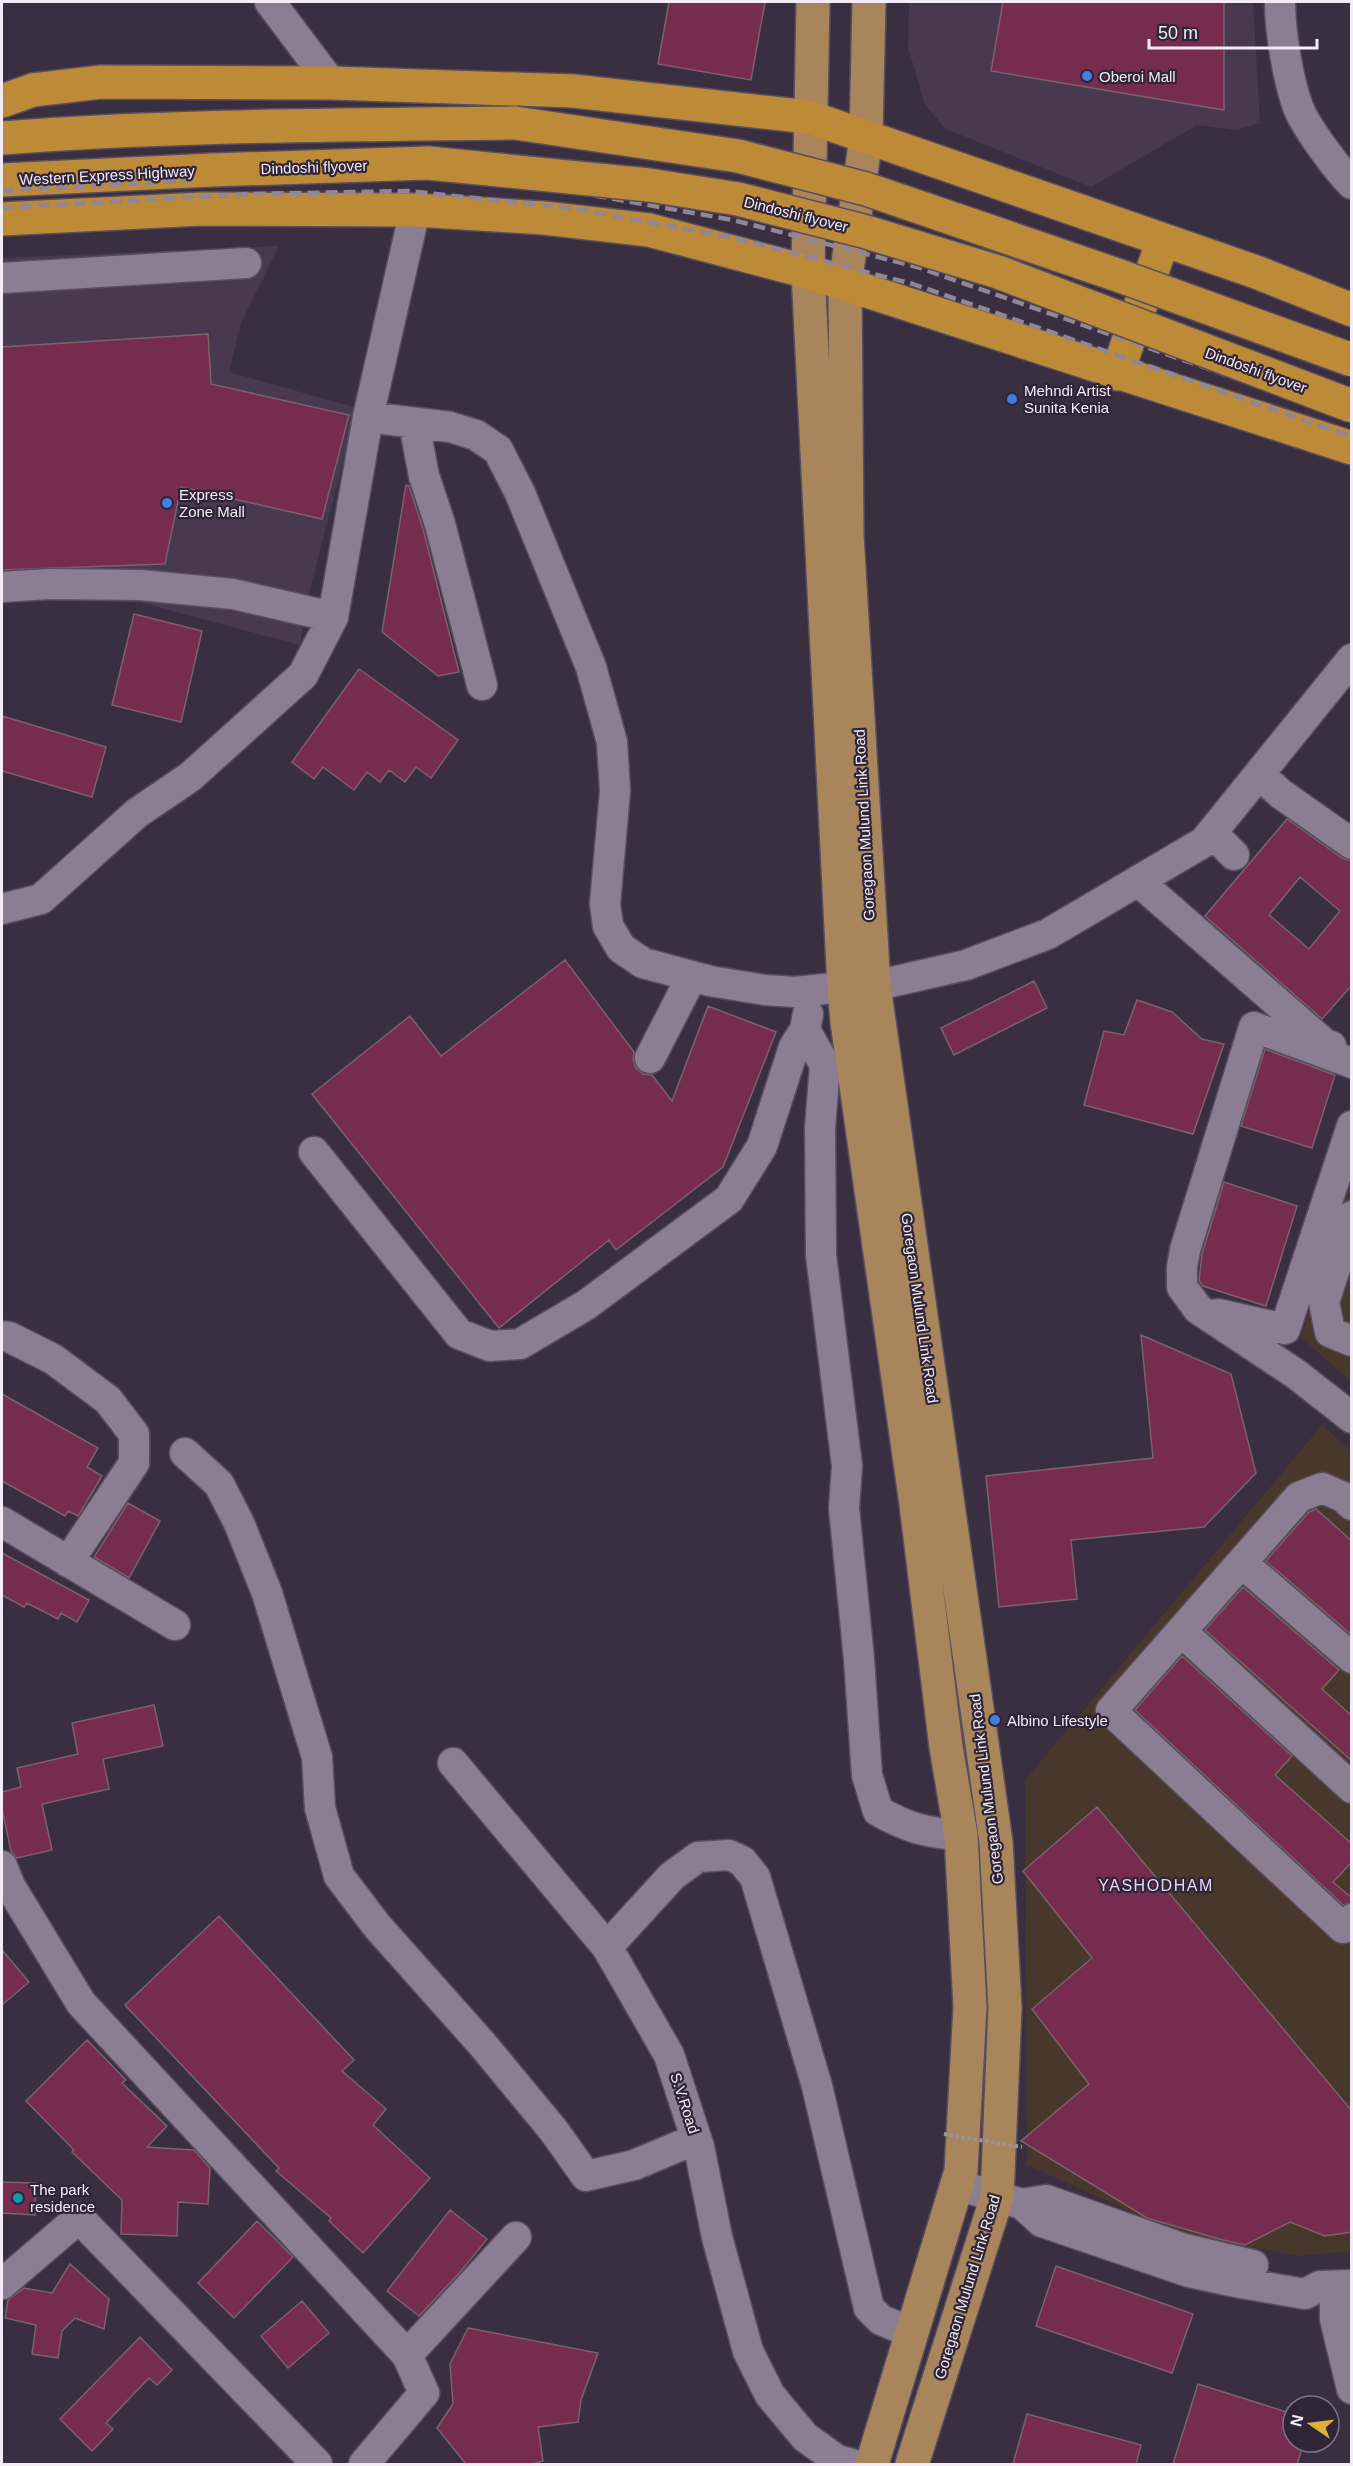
<svg xmlns="http://www.w3.org/2000/svg" width="1353" height="2466" font-family="Arial,sans-serif">
<style>
.built{fill:#48394f}
.industrial{fill:#47382b}
.building{fill:#762c4f;stroke:#7a626b;stroke-width:1.5;fill-rule:evenodd}
.lines{fill:none;stroke-linecap:round;stroke-linejoin:round}
.minor-casing{stroke:#584e5d;stroke-width:33}
.major-casing{stroke:#584e5d;stroke-width:36}
.highway-casing{stroke:#584e5d;stroke-width:36}
.minor{stroke:#8b7e92;stroke-width:30}
.major{stroke:#a9855b;stroke-width:33}
.highway{stroke:#bd8a37;stroke-width:33}
.rail{stroke:#908695;stroke-width:4.5;stroke-dasharray:12 6;stroke-linecap:butt}
.highway-bridge-casing{stroke:#584e5d;stroke-width:36;stroke-linecap:butt}
.path-bridge{stroke:#9c93a1;stroke-width:4;stroke-dasharray:3 3;stroke-linecap:butt}
.highway-bridge{stroke:#bd8a37;stroke-width:33}
.shop-dot{fill:#3f7fe0;stroke:#302536;stroke-width:2}
.culture-dot{fill:#0f9aa8;stroke:#302536;stroke-width:2}
.labels{text-anchor:middle;dominant-baseline:central;stroke-width:4.5;stroke-linejoin:round;paint-order:stroke}
.poi-label{font-size:15px;fill:#f3ecf7;stroke:#302536;text-anchor:start}
.street-label{font-size:15px;fill:#f3ecf7;stroke:#302536}
.neighbourhood-label{font-size:16px;letter-spacing:1.5px;fill:#e5d7ee;stroke:#302536}
</style>
<rect width="100%" height="100%" fill="#3a2f41"/>
<path class="built" d="M909,2H1253L1260,123L1236,130L1197,125L1091,187L946,129L925,105L908,47Z
M279,246L241,323L229,372L357,408L306,604L300,645L139,602L2,599V258Z"/>
<path class="industrial" d="M1351,1169V1381L1301,1338Z
M1322,1425L1351,1451V2251L1297,2256L1174,2231L1027,2165L1025,1780Z"/>
<path class="building" d="M669,2H765L751,80L658,64Z
M1003,2H1224V110L991,71Z
M208,334L211,384L349,415L322,519L181,487L165,564L2,570V347Z
M406,485L409,486L423,529L459,672L438,676L382,632Z
M134,614L202,631L181,722L112,705Z
M359,669L458,740L431,778L416,767L405,782L389,770L380,782L367,772L354,790L323,767L314,779L292,762Z
M2,716L106,747L92,797L2,771Z
M1287,819L1342,858L1352,861V985L1322,1019L1205,916ZM1300,877L1340,911L1309,949L1269,915Z
M565,960L634,1052L633,1059L636,1068L643,1074L652,1075L672,1101L708,1006L776,1032L723,1167L616,1250L609,1240L499,1328L312,1094L410,1016L441,1056Z
M1034,981L1047,1008L954,1055L941,1028Z
M1137,1000L1172,1012L1202,1039L1224,1044L1193,1134L1084,1105L1104,1031L1124,1035Z
M1265,1049L1335,1075L1312,1148L1241,1126Z
M1224,1182L1297,1206L1266,1306L1203,1286L1199,1281L1202,1254Z
M1141,1335L1231,1374L1256,1473L1204,1527L1071,1540L1077,1599L999,1607L986,1476L1153,1458Z
M2,1394L98,1448L87,1467L102,1476L78,1516L68,1511L65,1516L2,1481Z
M128,1503L160,1521L129,1578L94,1557Z
M1316,1509L1352,1541V1635L1266,1561L1309,1512Z
M2,1553L89,1600L77,1622L61,1613L58,1619L27,1603L24,1607L2,1595Z
M1243,1587L1339,1670L1322,1689L1352,1716V1761L1205,1630Z
M1182,1656L1292,1756L1275,1775L1352,1844V1862L1333,1882L1352,1898V1902L1343,1905L1135,1710Z
M154,1705L163,1746L103,1759L109,1789L42,1804L52,1850L17,1858L11,1851L2,1809V1792L21,1787L17,1768L78,1754L72,1723Z
M1097,1807L1352,2111V2232L1325,2236L1290,2222L1245,2245L1219,2239L1147,2218L1021,2141L1089,2084L1032,2009L1092,1958L1023,1871Z
M219,1916L354,2060L342,2071L386,2109L373,2125L430,2178L363,2253L329,2221L331,2218L276,2171L279,2168L125,2005Z
M2,1950L29,1982L2,2005Z
M87,2040L126,2080L122,2083L167,2126L147,2147L194,2150L210,2168L208,2204L178,2202L177,2236L121,2234L122,2200L72,2152L74,2150L26,2101Z
M2,2182L36,2183L35,2215L2,2213Z
M450,2210L487,2239L461,2271L419,2316L387,2291Z
M257,2221L293,2257L234,2318L198,2283Z
M70,2264L109,2299L104,2329L75,2318L62,2331L58,2358L32,2354L36,2325L5,2318L8,2300L24,2288L52,2293Z
M1056,2266L1193,2314L1172,2373L1036,2326Z
M302,2301L329,2333L288,2368L261,2336Z
M468,2328L598,2353L581,2400L578,2422L538,2427L543,2461L532,2464H466L437,2428L453,2404L450,2364Z
M140,2337L172,2370L157,2385L149,2378L106,2423L113,2429L92,2451L60,2419Z
M1198,2384L1293,2414V2442H1304L1297,2464H1173Z
M1027,2414L1141,2445L1136,2464H1013Z"/>
<g class="lines">
<g class="minor-casing">
<path id="minor" d="M270,2L331,83
M1280,2C1280,32 1288,79 1298,107C1305,126 1337,169 1352,184
M2,278L246,263
M368,417L450,427L476,435L498,450L520,493L591,667L612,742L615,791L605,904L608,926L621,948L643,963L710,981L765,990L795,992L844,987
M414,423L424,476L440,524L482,685
M2,587L49,584L140,585L233,594L333,617
M1260,775L1281,794L1352,844
M1212,833L1234,855
M1138,881L1325,1044L1331,1046
M2,909L41,899L137,813L190,777L303,675L333,617L368,417L415,210
M874,986L966,965L1048,934L1204,842L1352,659
M805,1030L825,1065L820,1128L821,1255L847,1466L844,1508L859,1659L867,1775L878,1811C908,1828 927,1833 961,1835
M650,1058L692,976
M1352,1063L1254,1027L1185,1250L1182,1267V1287L1198,1309L1296,1374L1352,1418
M314,1152L459,1334L490,1346L520,1344L586,1305L729,1199L762,1146L794,1047L805,1030L808,1014
M1352,1216L1324,1302L1330,1332L1352,1341
M1218,1314L1285,1329L1352,1126
M2,1336L9,1337L53,1359L108,1400L134,1434V1463L68,1562
M185,1453L219,1484L239,1523L267,1593L317,1757L320,1808L339,1876L377,1926L483,2045L554,2131L586,2176L634,2165L696,2139
M1352,1505L1343,1497L1322,1488L1299,1497L1111,1711L1343,1928L1352,1919
M2,1522L175,1625
M1242,1563L1352,1658
M1182,1632L1352,1788
M453,1763L607,1947L669,2055L699,2147L717,2237L748,2351L770,2395L805,2437L837,2460L852,2464
M2,1866L10,1886L81,2003L407,2355L424,2393L364,2464
M607,1947L672,1876L698,1857L729,1855L742,1861L755,1877L817,2086L869,2308L881,2320L913,2333
M957,2185L1022,2204L1042,2222L1189,2272L1241,2283L1305,2294L1320,2286L1352,2285
M1022,2204L1046,2200L1181,2248L1253,2265
M2,2284L79,2218L317,2464
M1335,2287V2319L1352,2389
M407,2355L516,2237"/>
</g>
<g class="major-casing">
<path id="major" d="M813,2L808,272L844,987L847,1022L916,1504L946,1747L961,1835L970,2007L961,2171L872,2464
M869,2L866,138L845,284L847,535L874,986L996,1842L1005,2008L997,2197L912,2464"/>
</g>
<g class="highway-casing">
<path id="highway" d="M2,101L33,90L101,82L331,83L573,91L809,117L1256,272L1352,310
M2,138C172,125 343,125 515,123
M2,180L212,170
M2,219L202,209L415,210L544,218L649,230L808,272L1352,448
M1117,374L1163,240"/>
</g>
<use href="#minor" class="minor"/>
<use href="#major" class="major"/>
<use href="#highway" class="highway"/>
<path class="rail" d="M2,191L247,177L409,174L580,193L733,220L917,267L1352,419
M2,208L248,194L408,191L577,209L730,237L913,284L1352,437"/>
<g class="highway-bridge-casing">
<path id="highway-bridge" d="M515,123L738,156L866,189L1120,276L1352,360
M212,170L428,163L649,185L738,199L863,231L998,272L1352,406"/>
</g>
<path class="path-bridge" d="M944,2134L1022,2147"/>
<use href="#highway-bridge" class="highway-bridge"/>
</g>
<g class="shop-dot">
<circle cx="1087" cy="76" r="6"/>
<circle cx="1012" cy="399" r="6"/>
<circle cx="167" cy="503" r="6"/>
<circle cx="995" cy="1720" r="6"/>
</g>
<circle class="culture-dot" cx="18" cy="2198" r="6"/>
<g class="labels">
<g class="poi-label">
<text x="1099" y="76">Oberoi Mall</text>
<text x="1024" y="390">Mehndi Artist<tspan x="1024" dy="17">Sunita Kenia</tspan></text>
<text x="179" y="494">Express<tspan x="179" dy="17">Zone Mall</tspan></text>
<text x="1007" y="1720">Albino Lifestyle</text>
<text x="30" y="2189">The park<tspan x="30" dy="17">residence</tspan></text>
</g>
<g class="street-label">
<text transform="translate(314 167) rotate(-2)">Dindoshi flyover</text>
<text transform="translate(107 175) rotate(-3)">Western Express Highway</text>
<text transform="translate(796 214) rotate(14)">Dindoshi flyover</text>
<text transform="translate(1256 370) rotate(20)">Dindoshi flyover</text>
<text transform="translate(864 825) rotate(-93)">Goregaon Mulund Link Road</text>
<text transform="translate(920 1308) rotate(82)">Goregaon Mulund Link Road</text>
<text transform="translate(986 1789) rotate(-97)">Goregaon Mulund Link Road</text>
<text transform="translate(685 2103) rotate(72)">S.V.Road</text>
<text transform="translate(967 2287) rotate(-73)">Goregaon Mulund Link Road</text>
</g>
<g class="neighbourhood-label">
<text x="1156" y="1885">YASHODHAM</text>
</g>
</g>
<rect width="1353" height="2466" fill="none" stroke="#f3ecf7" stroke-width="6"/>
<g transform="translate(1311 2424) rotate(284)"><circle r="28" fill="#302536" stroke="#7e7583" stroke-width="1.5"/>
<path d="M0-4.5L10 22L0 15L-10 22Z" fill="#d9b334"/>
<text y="-9" font-size="16" font-weight="bold" text-anchor="middle" fill="#f3ecf7">N</text>
</g>
<path d="M1149 39v9h168v-9" fill="none" stroke="#f3ecf7" stroke-width="3"/>
<text x="1158" y="39" font-size="18" fill="#f3ecf7" stroke="#302536" stroke-width="4.5" paint-order="stroke">50 m</text>
</svg>
